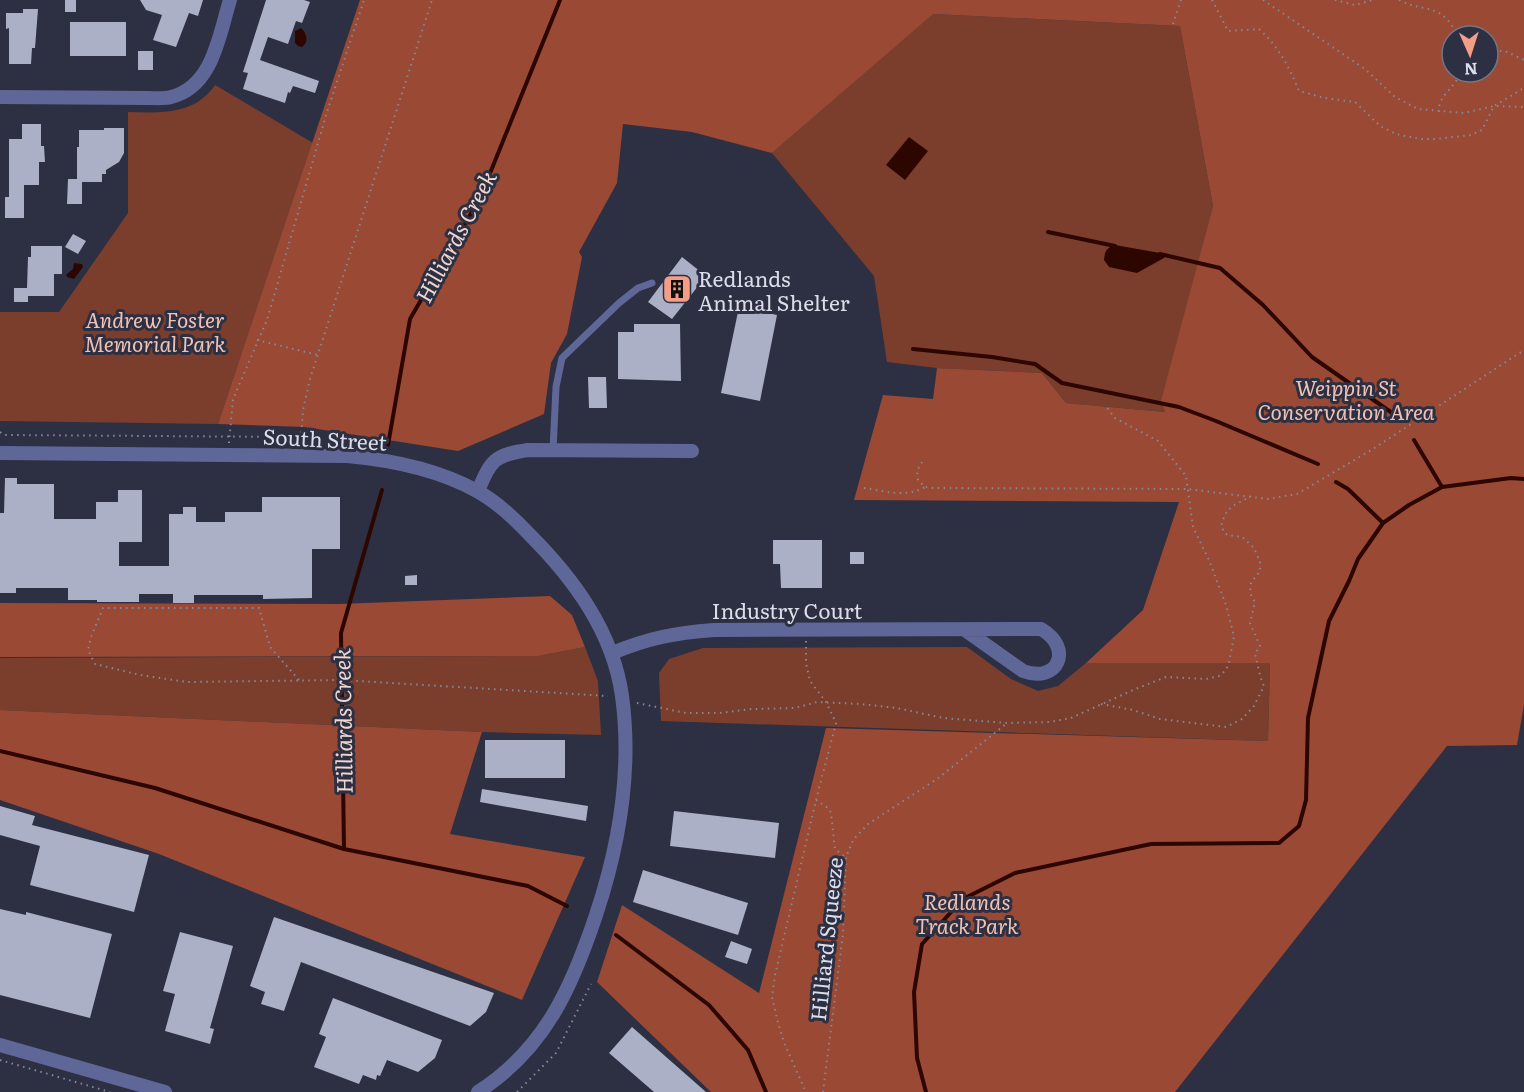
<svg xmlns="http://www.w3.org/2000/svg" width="1524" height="1092" font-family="Literata,serif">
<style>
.green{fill:#7b3e2d}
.forest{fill:#994934;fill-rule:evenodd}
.water{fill:#2e0600}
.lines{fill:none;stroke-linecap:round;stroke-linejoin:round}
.stream{stroke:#2e0600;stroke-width:4}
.building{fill:#abb0c7}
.path{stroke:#868998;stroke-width:2;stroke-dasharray:1.5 4.5;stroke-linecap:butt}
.lane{stroke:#5f6798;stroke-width:7}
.street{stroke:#5f6798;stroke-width:14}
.labels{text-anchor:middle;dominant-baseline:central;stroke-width:6;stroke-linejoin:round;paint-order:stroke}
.poi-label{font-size:21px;fill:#dbdeea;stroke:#2d3042;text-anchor:start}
.park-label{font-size:21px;font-style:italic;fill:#f0c2b5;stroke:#2d3042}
.street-label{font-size:21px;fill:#dbdeea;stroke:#2d3042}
.water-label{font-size:22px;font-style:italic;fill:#efd7d0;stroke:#2d3042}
</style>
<rect width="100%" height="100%" fill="#2d3042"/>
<path class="green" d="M932,14L1180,26L1213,206L1162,401L1165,412L1066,403L1042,373L937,368L887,362L874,276L772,153Z
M215,85L313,143L218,424L0,421V312H59L128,213V112C160,113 195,115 215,85Z
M585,647L598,681L601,735L482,732L0,710V658L538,656Z
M967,647L1011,679L1038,691L1058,686L1086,663H1270L1268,741L661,721L659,673L669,659L703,648Z"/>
<path class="forest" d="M360,0H1524V705L1517,745L1447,746L1175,1092H711L597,982L622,905L759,993L826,728L1268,741L1270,663H1086L1143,610L1179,502L854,500L883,395L933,399L937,368L1042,373L1066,403L1165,412L1161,401L1213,206L1180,26L933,14L772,153L692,132L623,124L617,183L579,252L582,257L567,334L551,363L544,414L458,451L305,427L218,424ZM1452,36H1488V72H1452Z
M550,596L572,615L585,647L538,656L0,657V603L339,604Z
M0,710L482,732L450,834L585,857L522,1000L159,854L0,800Z"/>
<path class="water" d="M301,28C307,33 309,43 302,47L298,46L295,43V31Z
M909,137L928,151L905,180L886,165Z
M1115,245L1160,253L1165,255L1164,258L1137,273L1109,267L1104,260C1105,251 1106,248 1115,245Z
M74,263L82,264L83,267L74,279L67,277L66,275L73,269Z"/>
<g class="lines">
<path class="stream" d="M1048,232L1115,246
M1160,254L1220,268L1263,305L1312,357L1395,415
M913,349L992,357L1035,364L1062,383L1179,407L1216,421L1318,464
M1414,440L1442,487
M388,445L410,319L480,198L560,0
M1336,482L1348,489L1383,523
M0,751L155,788L344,849L528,886L567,906
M344,849L341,633L382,490
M616,935L709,1005L748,1050L766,1092
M926,1092L917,1058L914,992L922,944L963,899L1015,873L1151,844L1279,843L1299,826L1306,800L1308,718L1329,621L1349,581L1358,559L1383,523L1409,505L1442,487L1511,478L1524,479"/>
</g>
<path class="building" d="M65,0H76V12H65Z
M140,0H203L198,16L189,13L176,47L153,40L162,15L146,10Z
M266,0H304L310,2L302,23L296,21L288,44L268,37L260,60L319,81L315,93L293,86L290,93L288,92L285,103L243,89L248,73L243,72Z
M23,9H38L35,48H32L31,64H9V28L6,29V13H23Z
M70,22H126V56H70Z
M138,51H153V70H138Z
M22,124H41V146H44L45,162H39V185H24V218H5V197H9V139H22Z
M104,128H124V153L119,162L106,170V174H102V182H82V204H67L68,179H77V147H79V130H104Z
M73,234L86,241L78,254L65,247Z
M31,246H62V274H54V296H28V302H14V288H27L28,257H31Z
M682,257L706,276L672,319L648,302Z
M739,307L777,315L760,401L721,393Z
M634,324H680L681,381L618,379V332H634Z
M588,377H606L607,408H589Z
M5,478H17V484H54V519H96V502H118V490H142V542H119V566H169V514H183V507H196V522H225V512H262V497H340V549H312V598L263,599V595H194V603H173V594H139V602H97V600H68V588H16V593H0V513H4Z
M773,540H822V588H781L780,564H773Z
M850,552H864V564H850Z
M417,575V585H405V576Z
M485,740H565V778H485Z
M482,789L588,806L586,821L480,802Z
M0,806L35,816L32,825L149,855L134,912L30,885L40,846L0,835Z
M674,811L779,823L775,858L670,846Z
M643,870L748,903L738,935L633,902Z
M0,909L26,915V912L112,934L90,1018L0,995Z
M274,917L494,993L486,1012L470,1026L301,962L284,1011L261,1004L265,992L250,986Z
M180,932L233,946L210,1028L214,1029L210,1044L165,1031L175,994L163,991Z
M731,941L752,949L747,964L725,957Z
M333,998L442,1040L435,1058L418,1072L387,1060L380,1076L377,1075L376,1080L363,1075L359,1084L314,1067L326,1037L319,1034Z
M632,1027L706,1092H654L609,1053Z"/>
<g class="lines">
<path class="path" d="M1212,0L1228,31L1259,29C1279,47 1289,67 1299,91L1325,98L1355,102L1380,126L1396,134L1420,139H1436L1471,135L1482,130L1494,106L1524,88
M1263,0L1365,69L1395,97L1418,109L1464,113L1494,106L1524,107
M1335,0L1355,5L1373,0
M1399,0C1427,14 1440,1 1458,36
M1173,24L1181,0
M1488,49L1507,52L1524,60
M1439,112C1437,95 1458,87 1459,72
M257,340L318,355
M0,432L5,435L301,437L303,410L310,379L432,0
M229,443L233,399L267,320L327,112L364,0
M922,462L917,471L918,480L925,487L934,488L1187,489L1268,499L1297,494L1373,449L1524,350
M864,488C884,491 907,498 925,487
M806,641V663L810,681L826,702L836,723L816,800L775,975L772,997L778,1023L785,1045L806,1092
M299,680L270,647L259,608H103L91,637L88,650L95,664L140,675L187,682L341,680L608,696
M637,703L686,713H719L752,709L795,708L817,702L860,704L897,708L943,718L1007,723L1050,722L1071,718L1133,690L1166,677L1206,679L1219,676L1226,670L1229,663L1234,636L1226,605L1209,560L1193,527L1186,476L1158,441L1115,418L1105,405
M1101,704L1133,710L1160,719L1226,727L1242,719L1254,706L1264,686C1259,676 1258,664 1255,654L1260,646L1250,623L1255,602L1250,593L1251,583L1260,571V562L1254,548L1242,537L1227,535L1221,527C1226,505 1233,507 1251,496
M816,800L828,808L831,813L835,849L845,857
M0,1060L110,1092
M517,1092L556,1053L591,984
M823,1092L843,934L846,857L853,840L868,824L937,779L1006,724"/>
<path class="lane" d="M553,450L556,387L562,358L619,303L638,288L652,283"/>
<path class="street" d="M0,97L147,98C155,98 164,99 171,97C213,87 219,35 230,0
M0,453L347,456C392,460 437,469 477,491C497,502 514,518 529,534C574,579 613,632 622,696C632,769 619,846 596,915C572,987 545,1049 478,1092
M478,491C491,460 494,455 528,450L692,451
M612,653C649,638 674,633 714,630L1041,629C1074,648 1058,684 1023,671L965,630
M0,1045L165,1092"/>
</g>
<defs>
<g id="building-square" transform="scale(1.5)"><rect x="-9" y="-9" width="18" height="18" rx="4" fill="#f49e87" stroke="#2d3042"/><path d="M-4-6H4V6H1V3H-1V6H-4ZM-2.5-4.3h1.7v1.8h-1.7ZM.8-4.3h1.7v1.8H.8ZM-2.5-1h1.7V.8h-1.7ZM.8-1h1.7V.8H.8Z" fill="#111"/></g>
</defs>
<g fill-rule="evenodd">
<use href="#building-square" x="677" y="289"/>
</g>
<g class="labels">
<g class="poi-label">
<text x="698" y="277">Redlands<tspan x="698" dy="24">Animal Shelter</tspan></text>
</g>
<g class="park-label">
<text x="155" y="318">Andrew Foster<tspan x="155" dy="24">Memorial Park</tspan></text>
<text x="1346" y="386">Weippin St<tspan x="1346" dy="24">Conservation Area</tspan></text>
<text x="967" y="900">Redlands<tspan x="967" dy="24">Track Park</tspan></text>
</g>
<g class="street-label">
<text transform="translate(325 438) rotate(3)">South Street</text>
<text x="787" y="609">Industry Court</text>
<text transform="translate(825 939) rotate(-84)">Hilliard Squeeze</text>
</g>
<g class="water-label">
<text transform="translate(455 236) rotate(-62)">Hilliards Creek</text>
<text transform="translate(342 721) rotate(-91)">Hilliards Creek</text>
</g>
</g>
<g transform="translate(1470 54) rotate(177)"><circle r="28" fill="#2d3042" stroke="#737685" stroke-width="1.5"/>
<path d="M0-4.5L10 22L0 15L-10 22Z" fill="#f49e87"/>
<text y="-9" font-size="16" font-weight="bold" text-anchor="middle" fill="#dbdeea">N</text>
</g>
</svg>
